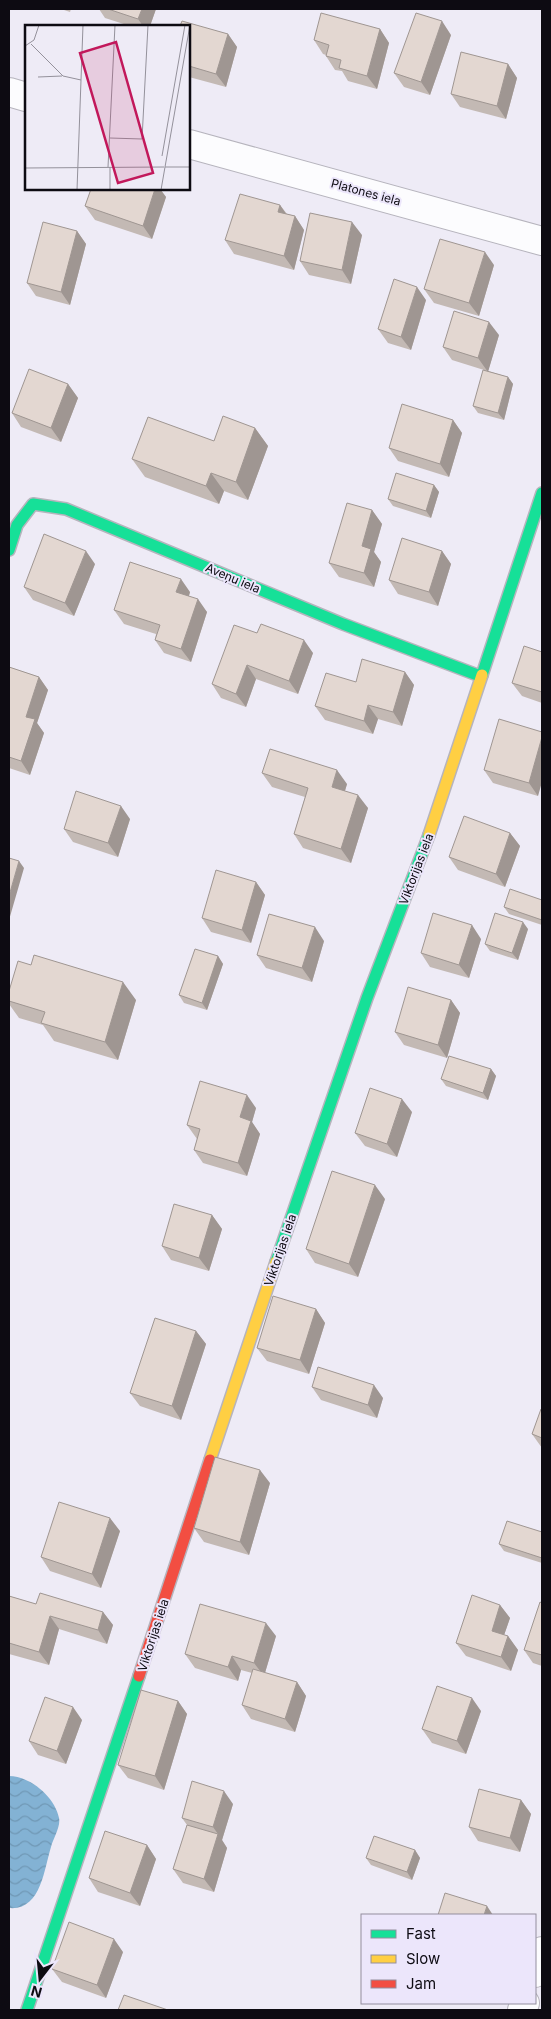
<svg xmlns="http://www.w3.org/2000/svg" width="551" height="2019" font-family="Inter,sans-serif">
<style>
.water{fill:url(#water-waves)}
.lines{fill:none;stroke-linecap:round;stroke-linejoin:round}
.street-casing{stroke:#b6b4bd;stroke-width:30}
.fast-casing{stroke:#b6b4bd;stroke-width:14}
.slow-casing{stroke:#b6b4bd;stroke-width:14}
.jam-casing{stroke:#b6b4bd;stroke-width:14}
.street{stroke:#fcfcfe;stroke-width:28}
.fast{stroke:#16e098;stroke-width:11}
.slow{stroke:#ffcf43;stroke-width:11}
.jam{stroke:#f24e42;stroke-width:11}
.wall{fill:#c3b9b4}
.shaded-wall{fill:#9f9692}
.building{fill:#e3d7d1;stroke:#9f9692}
.labels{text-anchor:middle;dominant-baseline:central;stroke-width:4;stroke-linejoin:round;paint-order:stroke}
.street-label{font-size:12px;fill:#0d0b12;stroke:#ece6fb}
.inset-road{fill:none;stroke:#94919b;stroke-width:1}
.view{fill:#c2185b;fill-opacity:0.15;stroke:#c2185b;stroke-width:2.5}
.inset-edge{fill:none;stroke:#0d0b12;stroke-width:2.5}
</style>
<defs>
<pattern id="water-waves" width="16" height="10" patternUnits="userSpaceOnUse" patternTransform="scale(1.25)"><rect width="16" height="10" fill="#83b2d4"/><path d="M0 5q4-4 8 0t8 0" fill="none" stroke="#7098b5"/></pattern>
</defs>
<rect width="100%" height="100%" fill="#eeebf6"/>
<path class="water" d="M9,1776C30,1776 55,1797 59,1818C61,1826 53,1839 51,1847C44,1869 41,1911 9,1908Z"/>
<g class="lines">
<g class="street-casing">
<path id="street" d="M9,92L26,97
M189,144L542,241
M535,1973L542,1951
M522,2010L525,2003"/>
</g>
<g class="fast-casing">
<path id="fast" d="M9,550L17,525L33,504L66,509L343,624L480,676
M482,675L542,493
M276,1262L367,998L429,835
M27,2010L139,1676"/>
</g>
<g class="slow-casing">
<path id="slow" d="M429,835L482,675
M210,1460L276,1262"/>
</g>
<g class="jam-casing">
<path id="jam" d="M139,1676L210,1460"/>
</g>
<use href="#street" class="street"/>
<use href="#fast" class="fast"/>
<use href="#slow" class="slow"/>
<use href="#jam" class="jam"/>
</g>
<path class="wall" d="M61,9H71L70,12Z
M99,9H156L150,26H130L105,18Z
M189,26L228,34L237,47L226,87L189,77Z
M380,29L389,43L377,89L348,81L342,71L335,70L326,56V55L323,54L314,40Z
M451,35L430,95L404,87L394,73Z
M508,64L517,78L506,119L460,107L451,94Z
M91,189H160L166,197L152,239L95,220L85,206Z
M280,205L287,214L295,216L304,230L294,270L234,254L225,240Z
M77,231L86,244L70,305L36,296L27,283Z
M362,235L351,284L309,275L300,261Z
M494,265L479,316L434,303L424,289Z
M426,300L411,350L388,343L378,329Z
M499,335L488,371L508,377L513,384L504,420L478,413L473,406L484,370L452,360L443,347Z
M68,384L78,398L61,442L21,427L12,413Z
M453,420L462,433L449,477L398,461L389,448Z
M255,428L268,446L248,500L224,491L219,504L145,477L132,459L214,441Z
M434,485L439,492L431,518L393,506L388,499Z
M372,510L382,524L374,552L381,562L374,587L339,577L329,563Z
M442,551L451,564L438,606L398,594L389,580Z
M95,564L74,616L33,600L24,587Z
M190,592L189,596L207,612L191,662L164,653L155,640L156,634L124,624L114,610Z
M257,633L313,653L298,694L256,679L246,707L221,698L212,684Z
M542,652V703L522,696L512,683Z
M9,667L39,677L48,690L37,723L44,733L30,775L9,768Z
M405,672L414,685L402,726L378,719L373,734L325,720L315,706L356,682Z
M542,732L538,796L493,783L484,770Z
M262,773L347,784L345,791L368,808L351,863L303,848L294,834L305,797L272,787Z
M130,819L118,857L73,842L64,829Z
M510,833L520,846L505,887L458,870L449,857Z
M256,882L265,895L251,943L211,932L202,918Z
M542,900V925L509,914L504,907Z
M528,929L518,960L490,951L485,944Z
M481,939L469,978L430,967L421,953Z
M324,941L312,982L266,968L257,955Z
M218,956L223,964L207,1010L184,1003L179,995Z
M9,991L136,1000L118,1060L54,1041L43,1025L19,1018L9,1004Z
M451,1000L460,1013L447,1058L404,1045L395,1032Z
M491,1069L496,1076L488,1100L446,1086L441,1079Z
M256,1108L252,1122L260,1134L247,1176L203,1163L194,1150L197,1139L187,1125Z
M412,1112L397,1157L365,1146L355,1133Z
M385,1199L358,1277L315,1263L306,1249Z
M212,1215L222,1229L209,1271L171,1260L162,1246Z
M316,1309L325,1323L309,1374L267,1361L257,1348Z
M196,1331L206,1344L181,1420L140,1406L130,1393Z
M312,1387L383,1398L377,1418L321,1400Z
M542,1409V1448L532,1434Z
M270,1483L249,1555L204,1542L194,1528Z
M120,1531L101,1588L50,1571L41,1557Z
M542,1532V1563L504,1551L499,1544Z
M9,1596L36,1604L103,1612L113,1625L107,1644L59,1629L49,1665L9,1654Z
M542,1603V1666L533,1663L524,1650Z
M500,1605L510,1618L504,1635L508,1636L518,1650L511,1671L466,1656L456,1643Z
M276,1636L265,1673L297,1682L306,1696L295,1732L251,1719L242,1705L252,1673L241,1670L238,1681L195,1668L185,1654Z
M178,1701L187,1714L164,1790L128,1778L118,1765Z
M481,1711L466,1754L432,1743L422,1729Z
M82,1720L66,1764L38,1755L29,1741Z
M521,1800L531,1814L520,1852L478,1841L469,1827Z
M233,1804L222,1840L227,1848L214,1892L183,1883L173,1869L187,1825L182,1818Z
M147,1845L156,1859L140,1906L98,1892L89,1878Z
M415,1850L420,1858L412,1880L371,1865L366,1858Z
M123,1952L106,1998L62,1982L52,1969Z"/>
<path class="shaded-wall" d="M142,9H156L150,26H143L138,19Z
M442,21L451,35L430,95L421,82Z
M380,29L389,43L377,89L367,76Z
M228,34L237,47L226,87L216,74Z
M508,64L517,78L506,119L497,106Z
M155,189H160L166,197L152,239L143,226Z
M280,205L289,218L278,212Z
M295,216L304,230L294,270L284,256Z
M352,222L362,235L351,284L342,270Z
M77,231L86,244L70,305L61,292Z
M485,252L494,265L479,316L469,303Z
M417,287L426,300L411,350L401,337Z
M489,322L499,335L488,372L478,358Z
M508,377L513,384L504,420L498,413Z
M68,384L78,398L61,442L51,428Z
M453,420L462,433L449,477L440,464Z
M255,428L268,446L248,500L236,482Z
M211,473L224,491L219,504L206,486Z
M434,485L439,492L431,518L426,511Z
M372,510L382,524L374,552L381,562L374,587L364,573L362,546Z
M86,551L95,564L74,616L65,603Z
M442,551L451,564L438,606L429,592Z
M181,579L190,592L186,605L176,592Z
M198,599L207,612L191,662L181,649Z
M304,640L313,653L298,694L289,681Z
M247,665L256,679L246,707L236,694Z
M405,672L414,685L402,726L393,712Z
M39,677L48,690L37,723L44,733L30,775L21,761L26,717Z
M368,705L378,719L373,734L364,721Z
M542,737V782L538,796L529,783Z
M337,770L347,784L342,800L332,787Z
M358,795L368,808L351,863L341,849Z
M121,806L130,819L118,857L108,843Z
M510,833L520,846L505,887L496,874Z
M19,861L24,868L9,920V896Z
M256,882L265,895L251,943L242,930Z
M523,922L528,929L518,960L512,953Z
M472,925L481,939L469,978L459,965Z
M315,927L324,941L312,982L302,968Z
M218,956L223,964L207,1010L202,1003Z
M123,982L136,1000L118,1060L105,1042Z
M451,1000L460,1013L447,1058L438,1045Z
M491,1069L496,1076L488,1100L483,1093Z
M247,1095L256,1108L252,1122L260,1134L247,1176L238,1163L240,1117Z
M402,1099L412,1112L397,1157L387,1144Z
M375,1185L385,1199L358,1277L349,1264Z
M212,1215L222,1229L209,1271L199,1258Z
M316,1309L325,1323L309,1374L300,1360Z
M196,1331L206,1344L181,1420L172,1406Z
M374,1385L383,1398L377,1418L368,1405Z
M260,1470L270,1483L249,1555L240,1542Z
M110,1518L120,1531L101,1588L92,1574Z
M500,1605L510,1618L501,1644L492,1631Z
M103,1612L113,1625L107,1644L98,1630Z
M50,1616L59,1629L49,1665L39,1652Z
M266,1623L276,1636L264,1676L254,1663Z
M508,1636L518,1650L511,1671L501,1657Z
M232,1656L241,1670L238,1681L228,1667Z
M297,1682L306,1696L295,1732L285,1719Z
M472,1698L481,1711L466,1754L457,1741Z
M178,1701L187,1714L164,1790L155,1776Z
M73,1707L82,1720L66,1764L57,1751Z
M224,1791L233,1804L222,1840L227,1848L214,1892L204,1879L218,1834L213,1827Z
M521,1800L531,1814L520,1852L510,1838Z
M147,1845L156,1859L140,1906L130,1893Z
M415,1850L420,1858L412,1880L407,1872Z
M487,1906L493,1915H484Z
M114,1939L123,1952L106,1998L97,1985Z"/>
<path class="building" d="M108,9H142L138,19Z
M321,13L380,29L367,76L339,68L341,60L326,56L329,45L314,40Z
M416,13L442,21L421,82L394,73Z
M182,21L228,34L216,74L189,66V26H180Z
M461,52L508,64L497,106L451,94Z
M91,189H155L143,226L85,206Z
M240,194L280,205L278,212L295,216L284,256L225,240Z
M310,213L352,222L342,270L300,261Z
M43,222L77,231L61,292L27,283Z
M440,239L485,252L469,303L424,289Z
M394,279L417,287L401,337L378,329Z
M454,311L489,322L478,358L443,347Z
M29,369L68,384L51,428L12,413Z
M483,370L508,377L498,413L473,406Z
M402,404L453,420L440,464L389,448Z
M223,416L255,428L236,482L211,473L206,486L132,459L148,417L214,441Z
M396,473L434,485L426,511L388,499Z
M347,503L372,510L362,546L371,549L364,573L329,563Z
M44,534L86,551L65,603L24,587Z
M402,538L442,551L429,592L389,580Z
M130,562L181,579L176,592L198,599L181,649L155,640L160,625L114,610Z
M261,624L304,640L289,681L247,665L236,694L212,684L234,625L257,633Z
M524,646L542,652V692L512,683Z
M362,659L405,672L393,712L368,705L364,721L315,706L326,673L356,682Z
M9,667L39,677L26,717L35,719L21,761L9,757Z
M499,719L542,732V737L529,783L484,770Z
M270,749L337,770L332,787L358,795L341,849L294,834L308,788L262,773Z
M76,791L121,806L108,843L64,829Z
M464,816L510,833L496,874L449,857Z
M9,858L19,861L9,896Z
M216,870L256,882L242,930L202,918Z
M510,889L542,900V920L504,907Z
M433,913L472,925L459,965L421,953Z
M495,913L523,922L512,953L485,944Z
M269,914L315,927L302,968L257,955Z
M195,949L218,956L202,1003L179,995Z
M34,955L123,982L105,1042L41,1023L45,1012L9,1001V991L18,961L31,965Z
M408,987L451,1000L438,1045L395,1032Z
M449,1056L491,1069L483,1093L441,1079Z
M200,1081L247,1095L240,1117L251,1121L238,1163L194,1150L200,1129L187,1125Z
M370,1088L402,1099L387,1144L355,1133Z
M332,1171L375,1185L349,1264L306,1249Z
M174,1204L212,1215L199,1258L162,1246Z
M273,1296L316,1309L300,1360L257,1348Z
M155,1318L196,1331L172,1406L130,1393Z
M318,1367L374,1385L368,1405L312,1387Z
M541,1409H542V1438L532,1434Z
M215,1457L260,1470L240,1542L194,1528Z
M59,1502L110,1518L92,1574L41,1557Z
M507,1521L542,1532V1558L499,1544Z
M40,1593L103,1612L98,1630L50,1616L39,1652L9,1643V1596L36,1604Z
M472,1595L500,1605L492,1631L508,1636L501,1657L456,1643Z
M540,1602L542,1603V1655L524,1650Z
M200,1604L266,1623L254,1663L232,1656L228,1667L185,1654Z
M253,1669L297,1682L285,1719L242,1705Z
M437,1686L472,1698L457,1741L422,1729Z
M141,1690L178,1701L155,1776L118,1765Z
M45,1697L73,1707L57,1751L29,1741Z
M192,1781L224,1791L213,1827L182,1818Z
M479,1789L521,1800L510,1838L469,1827Z
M187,1825L218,1834L204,1879L173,1869Z
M105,1831L147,1845L130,1893L89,1878Z
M374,1836L415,1850L407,1872L366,1858Z
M445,1893L487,1906L484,1915H438Z
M69,1922L114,1939L97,1985L52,1969Z
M124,1995L168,2010H118Z"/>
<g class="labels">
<g class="street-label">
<text transform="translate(366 192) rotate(15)">Platones iela</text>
<text transform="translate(233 578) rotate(23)">Aveņu iela</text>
<text transform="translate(416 869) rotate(-69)">Viktorijas iela</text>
<text transform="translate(280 1250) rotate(-71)">Viktorijas iela</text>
<text transform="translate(153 1635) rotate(-72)">Viktorijas iela</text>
</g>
</g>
<g transform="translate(25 25)">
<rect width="165" height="165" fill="#eeebf6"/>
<path class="inset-road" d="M6,19L38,51L56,55M0,21L9,15L14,0M13,52L37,51M85,113L117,114L123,0M137,131L160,0M83,142L90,0M85,142V165M140,142L165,0M0,143L139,142M52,165L58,0M136,165L140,142H165"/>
<path class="view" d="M91,17L128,148L93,158L55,28Z"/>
<rect width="165" height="165" class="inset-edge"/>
</g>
<rect width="551" height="2019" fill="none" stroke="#0d0b12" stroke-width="20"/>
<rect x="361" y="1914" width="175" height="90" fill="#ece6fb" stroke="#938e9e"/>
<rect x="371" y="1930" width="25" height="8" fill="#16e098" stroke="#938e9e"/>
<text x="406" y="1939" font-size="15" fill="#0d0b12">Fast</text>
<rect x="371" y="1955" width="25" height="8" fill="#ffcf43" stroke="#938e9e"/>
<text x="406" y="1964" font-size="15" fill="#0d0b12">Slow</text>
<rect x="371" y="1980" width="25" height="8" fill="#f24e42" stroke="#938e9e"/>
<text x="406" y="1989" font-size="15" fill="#0d0b12">Jam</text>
<g transform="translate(40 1979) rotate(196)" stroke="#ece6fb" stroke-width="4" paint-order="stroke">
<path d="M0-4L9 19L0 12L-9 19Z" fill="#0d0b12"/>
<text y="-8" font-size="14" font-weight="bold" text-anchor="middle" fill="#0d0b12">N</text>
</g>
</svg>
